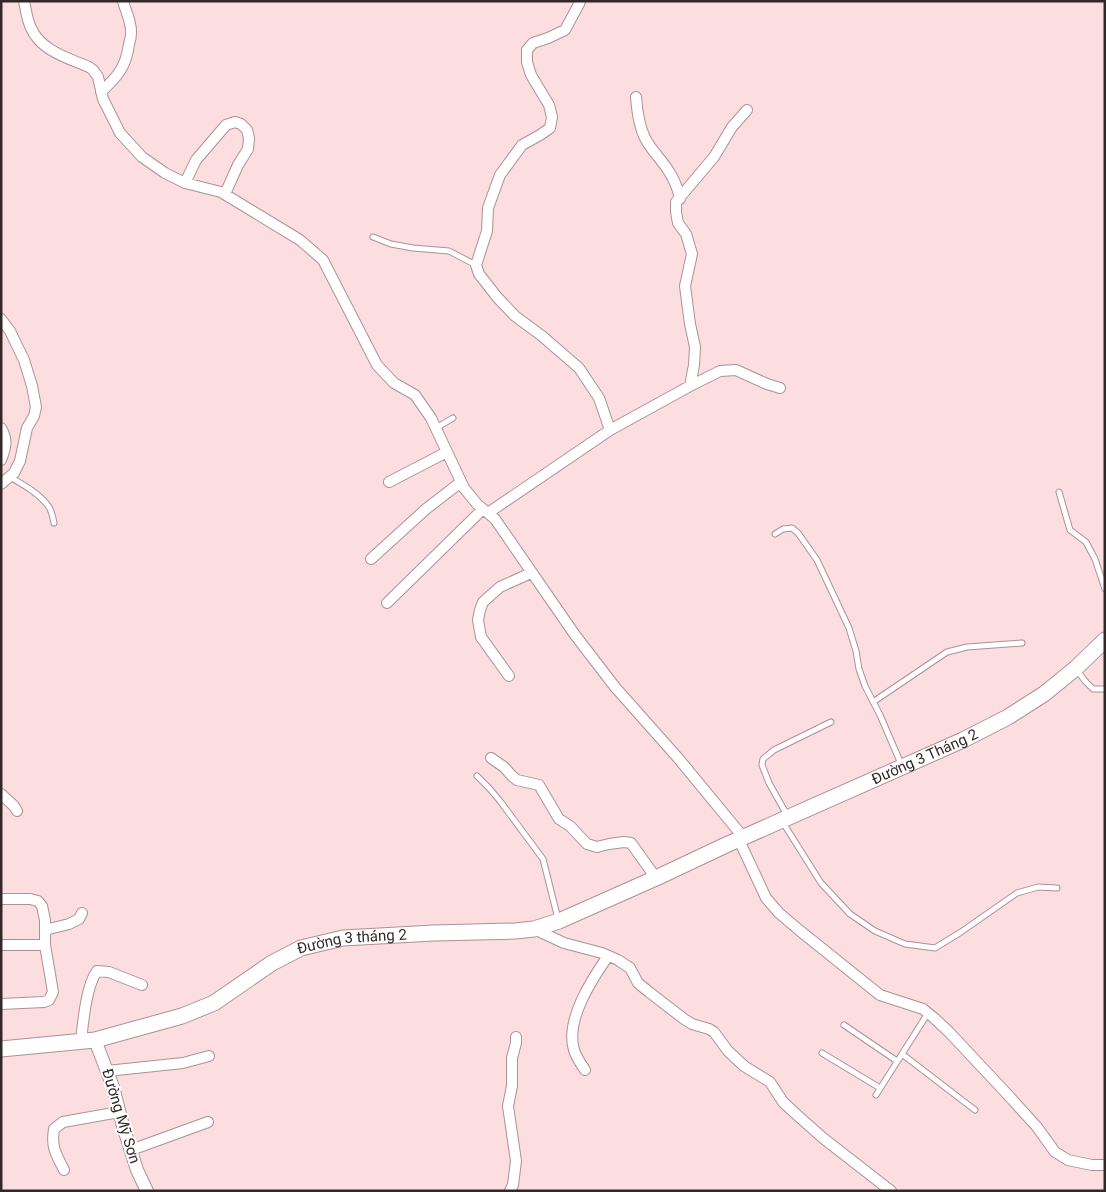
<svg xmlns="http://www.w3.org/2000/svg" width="1106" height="1192" font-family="Roboto,sans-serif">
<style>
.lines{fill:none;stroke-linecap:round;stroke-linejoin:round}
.service-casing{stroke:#ad9194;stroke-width:7}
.minor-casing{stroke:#ad9194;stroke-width:12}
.tertiary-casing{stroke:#ad9194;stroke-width:14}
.secondary-casing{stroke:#ad9194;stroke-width:17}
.service{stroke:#fff;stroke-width:5}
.minor{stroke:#fff;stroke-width:10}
.tertiary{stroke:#fff;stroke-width:12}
.secondary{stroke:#fff;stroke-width:15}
.labels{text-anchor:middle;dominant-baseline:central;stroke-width:4;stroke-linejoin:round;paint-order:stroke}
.street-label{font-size:15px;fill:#332829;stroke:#fff}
</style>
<rect width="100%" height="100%" fill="#fcdde0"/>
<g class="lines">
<g class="service-casing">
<path id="service" d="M373,237L391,244L413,248L449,251L476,265
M436,428L453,418
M10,477C24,485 40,494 49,507C52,512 53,518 54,523
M1059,492L1070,530L1086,542L1095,559L1105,589
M775,534L783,529L792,528L798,533L817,560L849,628L856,651L859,669L865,686L880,715L902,766
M1077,670L1085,681L1093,689H1105
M873,702L947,652L967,647L1022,643
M477,776L489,788L500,801L543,859L558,919
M787,815L769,783L762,765L763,759L774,750L831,722
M782,821L821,883L850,914L875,931L905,944L935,948L961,932L1017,893L1038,887L1057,888
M844,1025L897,1061
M822,1053L880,1088
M902,1054L975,1110
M876,1095L928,1013"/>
</g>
<g class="minor-casing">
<path id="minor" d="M24,1C26,10 27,20 31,28C41,51 68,58 89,67L93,70L98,77L103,99L120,133L142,157L165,173L185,183L221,192L300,240L323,260L377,365L394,383L415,395L431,418L464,488L477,504L495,519L575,635L615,687L678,758L744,838
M580,1L579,4L565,30L548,38L533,43L527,50V62L531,75L549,105L552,117L550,128L540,135L522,145L500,175L488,208L487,231L476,265L479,274L486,283L497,297L515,316L542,336L579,368L599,398L610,430
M101,92C118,76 126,67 129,44C131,38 132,31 130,24C129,17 125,9 123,1
M636,97C637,110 639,126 645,138C651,150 661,159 668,170C674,179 678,188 680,199
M185,183L196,160L226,125L235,122L241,124L247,130L249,138L248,149L238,165L225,194
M1,319L10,331L24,360L32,386L36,407L34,416L27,428L20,461L14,473L1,484
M690,386L694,365L695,347L690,324L685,286L692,254L686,234L678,223L676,212V202L714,157L732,127L747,110
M1,428C8,440 6,447 1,460
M389,482L447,452
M488,513L610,430L690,386L720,371L736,370L767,384L780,388
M371,559L426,509L461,482
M387,603L483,509
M509,676L481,637L478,620L480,610L483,602L500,587L531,573
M491,758L504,767L512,776L517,780L539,785L559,819L570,826L587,844L597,847L609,844L624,842L631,843L656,878
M1,794L14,806L17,811
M739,840L766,898L779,913L799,930L880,995L923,1009L934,1018L949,1032L1008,1095L1037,1127L1055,1152L1068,1160L1092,1165H1105
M1,899H30L38,901L42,906L45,920V945L53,992L49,1000L44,1002L1,1004
M534,929L564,943L602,953L618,960L630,968L638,983L649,992L684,1019L692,1024L709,1029L714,1032L728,1051L744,1066L770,1082L783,1102L797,1115L823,1138L891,1191
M45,930L69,924L79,919L82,913
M1,945H45
M81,1041C83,1023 86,986 97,971L109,972L142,985
M585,1070C581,1064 576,1057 574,1050C565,1020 592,979 608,956
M107,1071L183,1063L209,1056
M131,1150L208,1122
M64,1170C56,1154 51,1148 54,1129L63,1122L119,1112
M510,1191L513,1185L516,1161L508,1106L512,1086V1058L516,1043V1037"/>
</g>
<g class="tertiary-casing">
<path id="tertiary" d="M95,1040L113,1087L123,1126L137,1170L147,1191"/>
</g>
<g class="secondary-casing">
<g id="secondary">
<path id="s1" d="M1,1049L95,1040L182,1016L214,1003L272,963L301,948L343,938L434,933L515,931L534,929L559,921L656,878L726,845L963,740L1008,717L1044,694L1076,668L1105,640"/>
</g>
</g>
<use href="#service" class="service"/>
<use href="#minor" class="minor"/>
<use href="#tertiary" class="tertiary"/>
<use href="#secondary" class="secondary"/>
</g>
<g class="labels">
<g class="street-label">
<text stroke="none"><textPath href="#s1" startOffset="984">Đường 3 Tháng 2</textPath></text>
<text stroke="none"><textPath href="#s1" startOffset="374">Đường 3 tháng 2</textPath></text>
<text transform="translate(121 1116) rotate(73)">Đường Mỹ Sơn</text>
</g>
</g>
<rect width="1106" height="1192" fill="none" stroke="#332829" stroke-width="5"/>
</svg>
